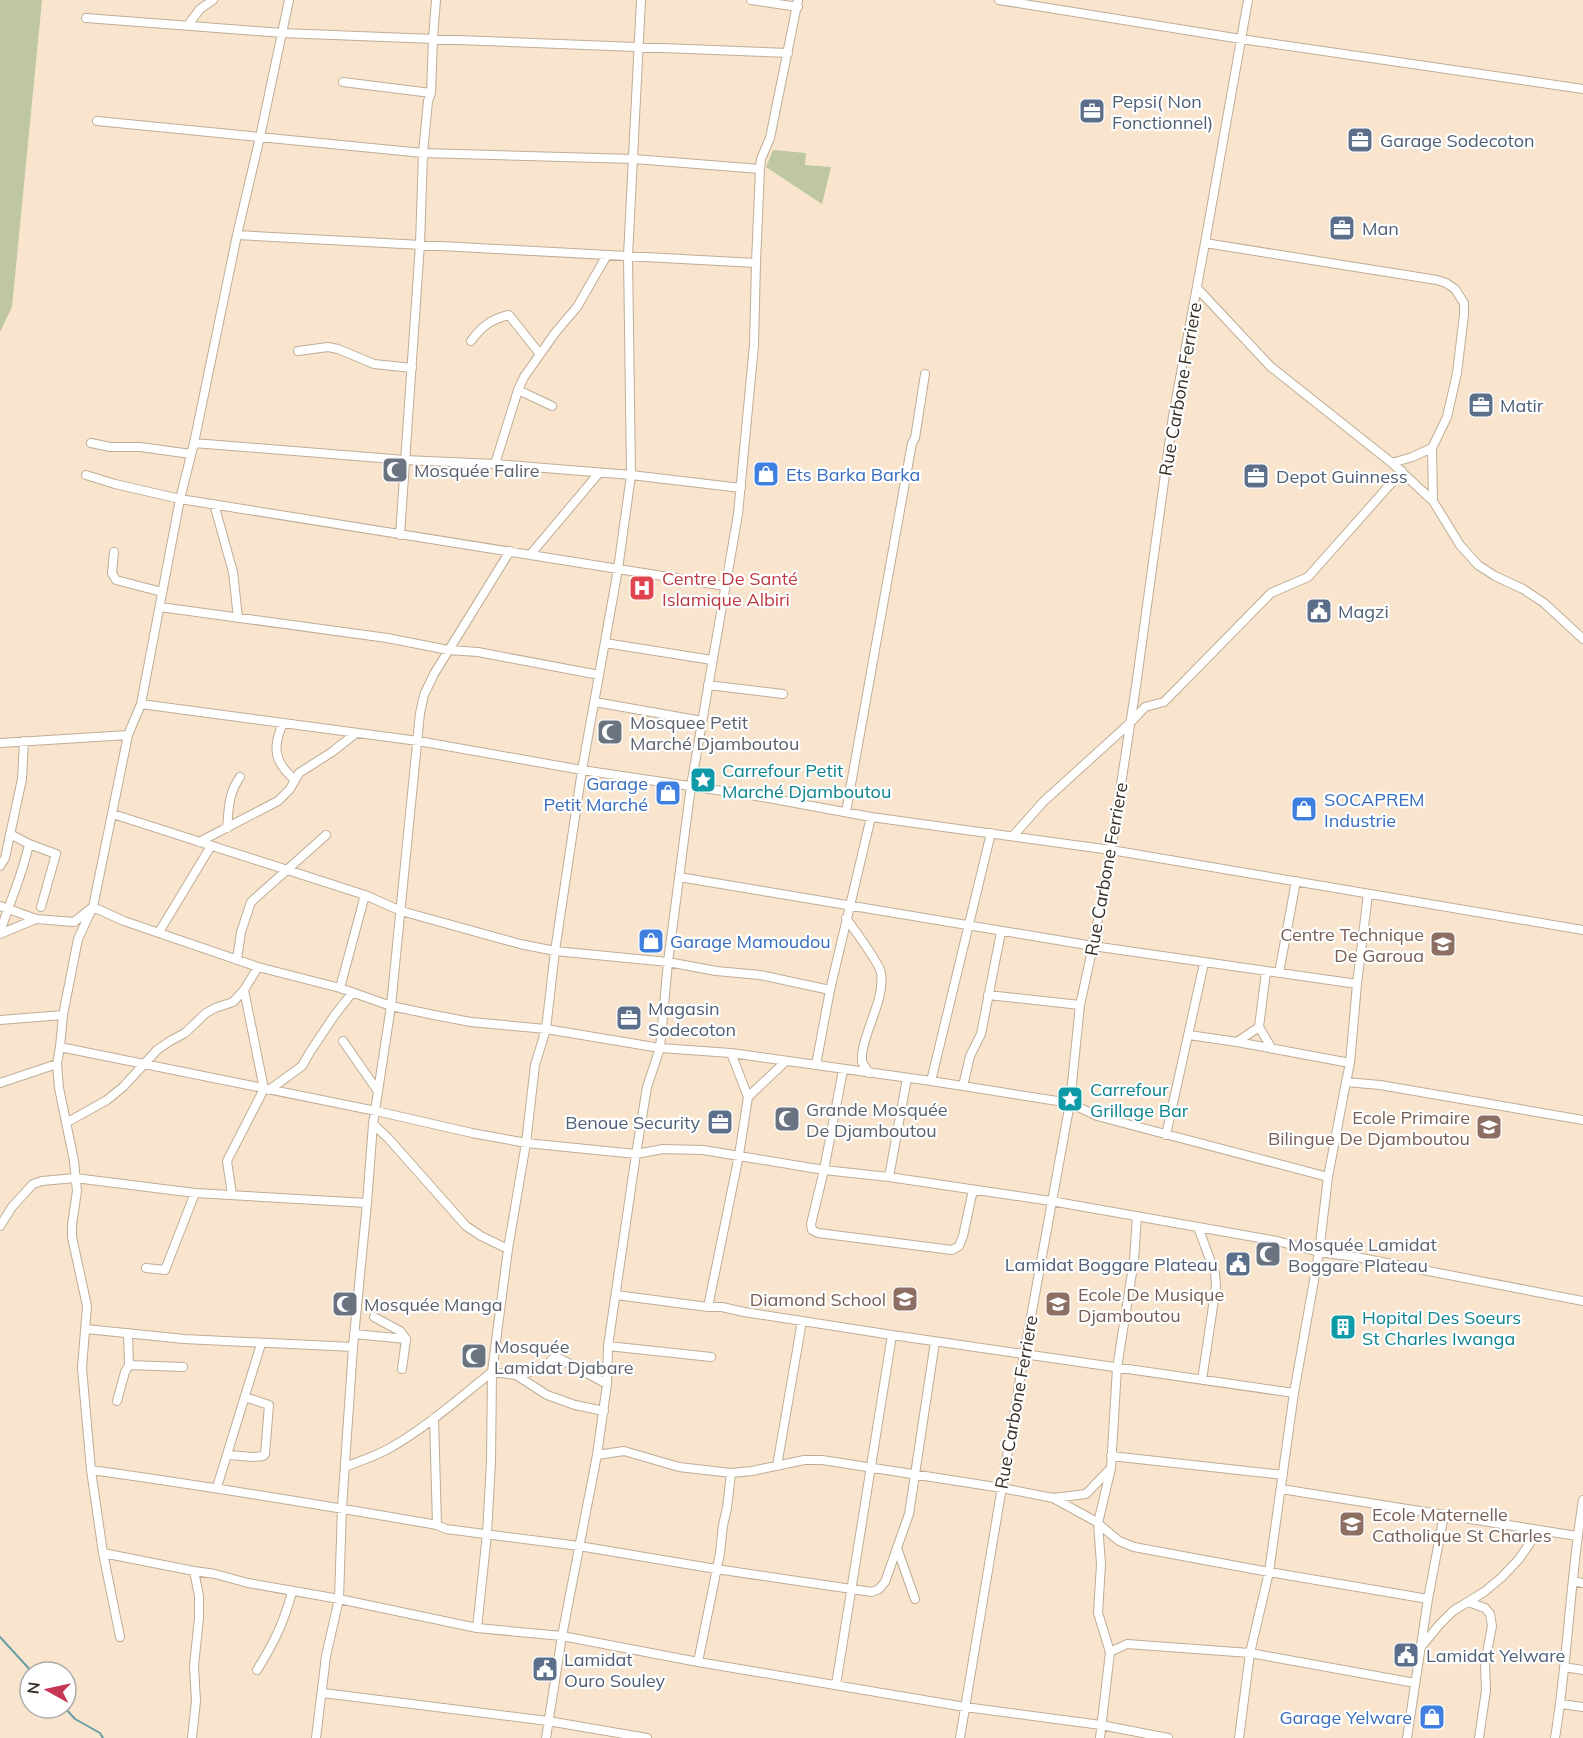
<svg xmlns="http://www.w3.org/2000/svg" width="1583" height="1738" font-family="Mulish,sans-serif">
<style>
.green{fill:#bec7a1}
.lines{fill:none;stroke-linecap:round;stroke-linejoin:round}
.stream{stroke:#679da4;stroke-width:2}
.minor-casing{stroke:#bfad96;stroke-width:10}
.minor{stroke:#fff;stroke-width:8}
.labels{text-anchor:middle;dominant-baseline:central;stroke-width:4.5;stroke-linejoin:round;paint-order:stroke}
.service-label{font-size:18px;fill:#4e5e75;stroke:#fff;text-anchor:start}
.street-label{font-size:18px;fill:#383027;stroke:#fff}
.worship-label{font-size:18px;fill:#5b616d;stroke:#fff;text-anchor:start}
.shop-label{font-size:18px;fill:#366cbe;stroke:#fff;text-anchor:start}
.health-label{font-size:18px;fill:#be3a42;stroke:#fff;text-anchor:start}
.culture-label{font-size:18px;fill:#0d838f;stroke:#fff;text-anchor:start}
.education-label{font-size:18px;fill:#785e54;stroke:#fff;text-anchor:end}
</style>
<rect width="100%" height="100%" fill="#f9e5ce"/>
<path class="green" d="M0,0H42L12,307L0,332Z
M773,150L806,153L805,165L831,167L822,204L766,167Z"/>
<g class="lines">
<path class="stream" d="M0,1637L32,1672
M65,1708L75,1719L100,1733L103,1738"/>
<g class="minor-casing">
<path id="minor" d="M751,0L798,7
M999,0L1241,39L1583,89
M86,18L282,33L788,53
M188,25L200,9L213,0
M343,82L431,93
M97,121L423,153L634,159L760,169
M237,235L756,263
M1205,243L1437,280L1446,283L1455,289L1464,303V315L1457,373L1447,417L1432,448L1433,501
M1197,288L1271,367L1392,463L1433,501L1460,545L1478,565L1495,576L1523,589L1544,603L1583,639
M471,341C481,327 491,319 509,315L540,354
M298,351L328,347L338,349L374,364L412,368
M518,390L552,406
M91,443L110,447H140L191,454
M194,443L405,460L495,464L631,475L741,488
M1392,463L1412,457L1432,448
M495,464L518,390L524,377L555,333L577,307L607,255
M86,475L115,484L180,499L725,586
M214,504L233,572L238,618
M400,535L420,244L423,153L428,101L431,93L433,38L436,0
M114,552L112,573L116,580L162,592
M530,555L599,473
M160,607L387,638L448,650L478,652L599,675
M605,643L712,660
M708,685L783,694
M595,702L702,721
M141,704L418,741L582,770L763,797L871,817L1111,850L1583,930
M283,723C272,748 274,762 295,780
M0,743L128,735
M846,812L912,443L915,438L925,374
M113,814L365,895L401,911L520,944L555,951L668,962L716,971L760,975L830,990
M227,828C229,808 228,794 240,777
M10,834L29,844L56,854L41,907
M1013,836L1043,802L1130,723L1145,707L1164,702L1271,593L1308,577L1402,471
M199,842L278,801L290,789L299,773L332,752L356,733
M0,866L5,858L22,779L24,741
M679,877L1093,946L1357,984
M0,906L36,919L74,922L93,907L124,921L258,967L340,988L391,1006L434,1015L471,1022L546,1029L660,1048L731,1053L931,1081L1070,1103L1097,1116L1328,1177
M846,918C853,928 880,964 881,973C885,999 865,1029 862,1054V1062L869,1073
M159,932L211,846
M0,933C9,903 23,874 29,844
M0,934L36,919
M237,960L241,932L251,902L326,835
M1266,972L1259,1027L1272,1049
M1279,973L1296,881
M340,988L365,895
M988,995L1080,1005
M0,1020L63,1015
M1189,1035L1237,1042L1350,1063
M343,1041L377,1090
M1237,1042L1259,1027
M60,1047L376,1111L472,1133L526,1143L636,1154L663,1149L703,1150L824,1170L889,1177L1051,1201L1277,1241L1319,1252L1356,1257L1583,1301
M816,1065L830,990L871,817
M843,1070L824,1170L811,1224L812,1230L818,1233L952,1250L959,1246L963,1236L973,1190
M931,1081L991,833
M1346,1082L1350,1063L1357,984L1368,894
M0,1083L57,1064
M963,1086L970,1056L981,1034L1001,932
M269,1090L302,1066L310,1052L334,1016L352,993
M748,1097L786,1061
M66,1123L107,1100L123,1087L157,1050L170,1041L185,1033L206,1013L215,1008L233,1002L244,990L258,967
M373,1124L388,1138L466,1226L481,1236L508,1249
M1166,1135L1204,963
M889,1177L907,1078
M232,1195L227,1161L264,1089L244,990
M0,1226L12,1207L33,1184L42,1181L75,1178L195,1193L367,1203
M1198,1227L1215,1273L1216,1286L1202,1380
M146,1268L165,1270L195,1193
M616,1295L708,1307H722L744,1312L892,1335L1294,1393
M708,1307L739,1155L748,1097L731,1053
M374,1317L400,1331L406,1339
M86,1329L184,1339L353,1347
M354,1334L406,1339L402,1369
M608,1346L711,1357
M129,1365L183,1367
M516,1375C532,1372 544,1370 555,1356L607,1384
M117,1401L125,1372L129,1365L128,1333
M434,1418L437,1525
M228,1455L253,1457L263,1456L265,1454L269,1405L245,1397
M597,1455L624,1451L679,1467L731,1473L752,1471L804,1460H822L1002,1488L1053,1498L1095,1521L1119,1541L1134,1547L1269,1572L1428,1599
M1111,1456L1283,1475
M777,1466L802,1321
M345,1467C359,1461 374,1457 388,1449C426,1428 459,1398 492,1372L516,1375L547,1395L575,1405L604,1411
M91,1470C207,1486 322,1505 437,1525L446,1529L579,1546L716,1569L872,1592L879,1589L885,1582L909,1514L935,1342
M217,1487L261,1344
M1281,1489L1577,1536
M1053,1498L1086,1494L1110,1469
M897,1548L915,1599
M103,1553L194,1571L215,1574L248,1583L339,1599L477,1628L562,1636L698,1662L965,1707L1101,1725L1168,1738
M1573,1581L1583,1583
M1468,1602L1485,1608L1490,1614L1492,1626L1485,1664L1486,1690L1479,1738
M477,1628L487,1534L491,1462L492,1372L508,1249L526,1143L535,1065L546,1029L555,951L582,770L618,569L631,475L628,256L641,0
M120,1637L103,1553L91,1470L82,1368L87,1306L72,1237V1225L77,1191L74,1161L59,1088L57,1064L60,1047L63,1015L78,939L93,907L128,735L141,704L180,499L194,443L237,235L260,137L289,0
M1421,1647L1439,1625L1453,1611L1484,1592L1501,1578L1519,1559L1539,1530
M1110,1652L1127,1644L1250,1653L1415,1683
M698,1662L720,1553L723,1525L727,1508L731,1473
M1564,1667L1583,1670
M257,1670C274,1643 284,1622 292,1592
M836,1685L892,1335
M323,1693L548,1721L647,1738
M1561,1704L1583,1707
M192,1738L196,1701L194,1666L199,1618V1596L194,1571
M316,1738L326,1656L339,1599L342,1508L353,1347L367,1203L373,1124L391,1006L420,713L424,695L434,674L510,551
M546,1738L562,1636L597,1455L607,1384L608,1346L636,1154L647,1087L660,1048L668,962L691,786L738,514L754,345L756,263L760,169L761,159L770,138L798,0
M960,1738L1024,1355L1070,1103L1080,1005L1093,946L1111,850L1136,686L1173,416L1205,243L1248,0
M1100,1738L1110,1652L1098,1613L1101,1564L1098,1523L1111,1468L1117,1368L1134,1260L1137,1216
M1239,1738L1250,1653L1269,1572L1294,1393L1319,1252L1328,1177L1346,1082L1380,1085L1583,1120
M1407,1738L1428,1599L1444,1515
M1555,1738C1568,1659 1570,1579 1583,1500"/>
</g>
<use href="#minor" class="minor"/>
</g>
<defs>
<g id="office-square" transform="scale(1.35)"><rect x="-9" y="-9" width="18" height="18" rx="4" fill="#5c6f8a" stroke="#fff"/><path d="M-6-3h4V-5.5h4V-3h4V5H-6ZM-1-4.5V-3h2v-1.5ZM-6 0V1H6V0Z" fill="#fff"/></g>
<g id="mosque-square" transform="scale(1.35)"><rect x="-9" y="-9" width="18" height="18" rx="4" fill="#6b7280" stroke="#fff"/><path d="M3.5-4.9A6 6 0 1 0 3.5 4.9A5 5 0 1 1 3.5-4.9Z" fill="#fff"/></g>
<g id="shop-square" transform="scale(1.35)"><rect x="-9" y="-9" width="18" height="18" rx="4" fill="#3f7fe0" stroke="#fff"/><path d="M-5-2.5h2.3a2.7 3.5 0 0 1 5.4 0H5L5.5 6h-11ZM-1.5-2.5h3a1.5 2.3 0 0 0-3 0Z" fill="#fff"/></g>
<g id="hospital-square" transform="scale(1.35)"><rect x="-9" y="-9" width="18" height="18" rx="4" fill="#e0444e" stroke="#fff"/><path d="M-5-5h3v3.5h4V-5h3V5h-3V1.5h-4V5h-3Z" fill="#fff"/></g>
<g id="civic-square" transform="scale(1.35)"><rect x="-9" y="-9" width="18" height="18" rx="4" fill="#5c6f8a" stroke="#fff"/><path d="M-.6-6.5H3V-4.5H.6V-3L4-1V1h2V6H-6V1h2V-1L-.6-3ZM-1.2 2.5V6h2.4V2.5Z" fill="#fff"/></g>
<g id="sight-square" transform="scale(1.35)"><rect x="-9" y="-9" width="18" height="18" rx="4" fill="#0f9aa8" stroke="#fff"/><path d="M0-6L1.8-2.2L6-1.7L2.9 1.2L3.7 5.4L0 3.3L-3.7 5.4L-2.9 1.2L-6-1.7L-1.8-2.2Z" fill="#fff"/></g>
<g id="university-square" transform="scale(1.35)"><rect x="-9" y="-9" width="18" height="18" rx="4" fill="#8d6e63" stroke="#fff"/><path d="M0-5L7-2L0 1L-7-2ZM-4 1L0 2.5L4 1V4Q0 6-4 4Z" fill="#fff"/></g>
<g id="school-square" transform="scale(1.35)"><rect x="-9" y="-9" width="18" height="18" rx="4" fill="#8d6e63" stroke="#fff"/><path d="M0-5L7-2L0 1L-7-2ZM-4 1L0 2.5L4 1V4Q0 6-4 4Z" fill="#fff"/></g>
<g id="building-square" transform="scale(1.35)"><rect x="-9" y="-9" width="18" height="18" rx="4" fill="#0f9aa8" stroke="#fff"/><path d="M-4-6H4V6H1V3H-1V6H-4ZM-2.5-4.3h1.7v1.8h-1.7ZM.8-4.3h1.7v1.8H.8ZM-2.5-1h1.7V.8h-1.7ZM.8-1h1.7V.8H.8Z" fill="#fff"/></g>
</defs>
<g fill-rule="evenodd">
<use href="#office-square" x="1092" y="111"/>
<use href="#office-square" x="1360" y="140"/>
<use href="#office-square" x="1342" y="228"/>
<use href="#office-square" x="1481" y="405"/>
<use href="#mosque-square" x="395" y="470"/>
<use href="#shop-square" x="766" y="474"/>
<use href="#office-square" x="1256" y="476"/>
<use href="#hospital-square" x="642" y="588"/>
<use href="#civic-square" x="1319" y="611"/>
<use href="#mosque-square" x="610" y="732"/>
<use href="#sight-square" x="703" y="780"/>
<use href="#shop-square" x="668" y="793"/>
<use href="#shop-square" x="1304" y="809"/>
<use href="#shop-square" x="651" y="941"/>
<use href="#university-square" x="1443" y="944"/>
<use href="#office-square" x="629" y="1018"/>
<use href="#sight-square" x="1070" y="1099"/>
<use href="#mosque-square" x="787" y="1119"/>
<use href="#office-square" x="720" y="1122"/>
<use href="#school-square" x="1489" y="1127"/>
<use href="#mosque-square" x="1268" y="1254"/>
<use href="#civic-square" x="1238" y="1264"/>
<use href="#school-square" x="905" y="1299"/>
<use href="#mosque-square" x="345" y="1304"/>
<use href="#university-square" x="1058" y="1304"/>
<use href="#building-square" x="1343" y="1327"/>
<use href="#mosque-square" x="474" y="1356"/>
<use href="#school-square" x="1352" y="1524"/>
<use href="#civic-square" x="1406" y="1655"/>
<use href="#civic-square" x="545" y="1669"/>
<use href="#shop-square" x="1432" y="1717"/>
</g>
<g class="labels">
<g class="service-label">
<text x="1112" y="101">Pepsi( Non<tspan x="1112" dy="21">Fonctionnel)</tspan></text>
<text x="1380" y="140">Garage Sodecoton</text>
<text x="1362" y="228">Man</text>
<text x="1500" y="405">Matir</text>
<text x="1276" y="476">Depot Guinness</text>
<text x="1338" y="611">Magzi</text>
<text x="648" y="1008">Magasin<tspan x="648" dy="21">Sodecoton</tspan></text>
<text x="700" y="1122" text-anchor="end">Benoue Security</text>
<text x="1218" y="1264" text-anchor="end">Lamidat Boggare Plateau</text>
<text x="1426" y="1655">Lamidat Yelware</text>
<text x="564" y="1659">Lamidat<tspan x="564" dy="21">Ouro Souley</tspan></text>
</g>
<g class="street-label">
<text transform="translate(1180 389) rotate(-80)">Rue Carbone Ferriere</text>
<text transform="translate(1106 869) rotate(-80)">Rue Carbone Ferriere</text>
<text transform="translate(1016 1402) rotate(-80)">Rue Carbone Ferriere</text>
</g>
<g class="worship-label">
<text x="414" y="470">Mosquée Falire</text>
<text x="630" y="722">Mosquee Petit<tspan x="630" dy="21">Marché Djamboutou</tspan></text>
<text x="806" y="1109">Grande Mosquée<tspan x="806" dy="21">De Djamboutou</tspan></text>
<text x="1288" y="1244">Mosquée Lamidat<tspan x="1288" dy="21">Boggare Plateau</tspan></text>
<text x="364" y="1304">Mosquée Manga</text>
<text x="494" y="1346">Mosquée<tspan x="494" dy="21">Lamidat Djabare</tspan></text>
</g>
<g class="shop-label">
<text x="786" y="474">Ets Barka Barka</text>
<text x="648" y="783" text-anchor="end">Garage<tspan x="648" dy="21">Petit Marché</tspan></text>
<text x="1324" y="799">SOCAPREM<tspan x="1324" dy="21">Industrie</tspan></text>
<text x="670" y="941">Garage Mamoudou</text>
<text x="1412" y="1717" text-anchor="end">Garage Yelware</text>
</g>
<g class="health-label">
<text x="662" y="578">Centre De Santé<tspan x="662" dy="21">Islamique Albiri</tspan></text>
</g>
<g class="culture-label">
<text x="722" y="770">Carrefour Petit<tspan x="722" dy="21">Marché Djamboutou</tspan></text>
<text x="1090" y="1089">Carrefour<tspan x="1090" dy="21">Grillage Bar</tspan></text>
<text x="1362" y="1317">Hopital Des Soeurs<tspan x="1362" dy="21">St Charles Iwanga</tspan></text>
</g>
<g class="education-label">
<text x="1424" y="934">Centre Technique<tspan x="1424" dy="21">De Garoua</tspan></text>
<text x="1470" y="1117">Ecole Primaire<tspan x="1470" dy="21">Bilingue De Djamboutou</tspan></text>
<text x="1078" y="1294" text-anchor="start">Ecole De Musique<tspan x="1078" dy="21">Djamboutou</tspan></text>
<text x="886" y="1299">Diamond School</text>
<text x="1372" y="1514" text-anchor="start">Ecole Maternelle<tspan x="1372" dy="21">Catholique St Charles</tspan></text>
</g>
</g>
<g transform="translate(48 1690) rotate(278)"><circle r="28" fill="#ffffff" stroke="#afaca9" stroke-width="1.5"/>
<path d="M0-4.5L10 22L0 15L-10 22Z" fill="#c53554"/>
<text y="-9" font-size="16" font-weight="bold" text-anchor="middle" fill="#383027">N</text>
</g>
</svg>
